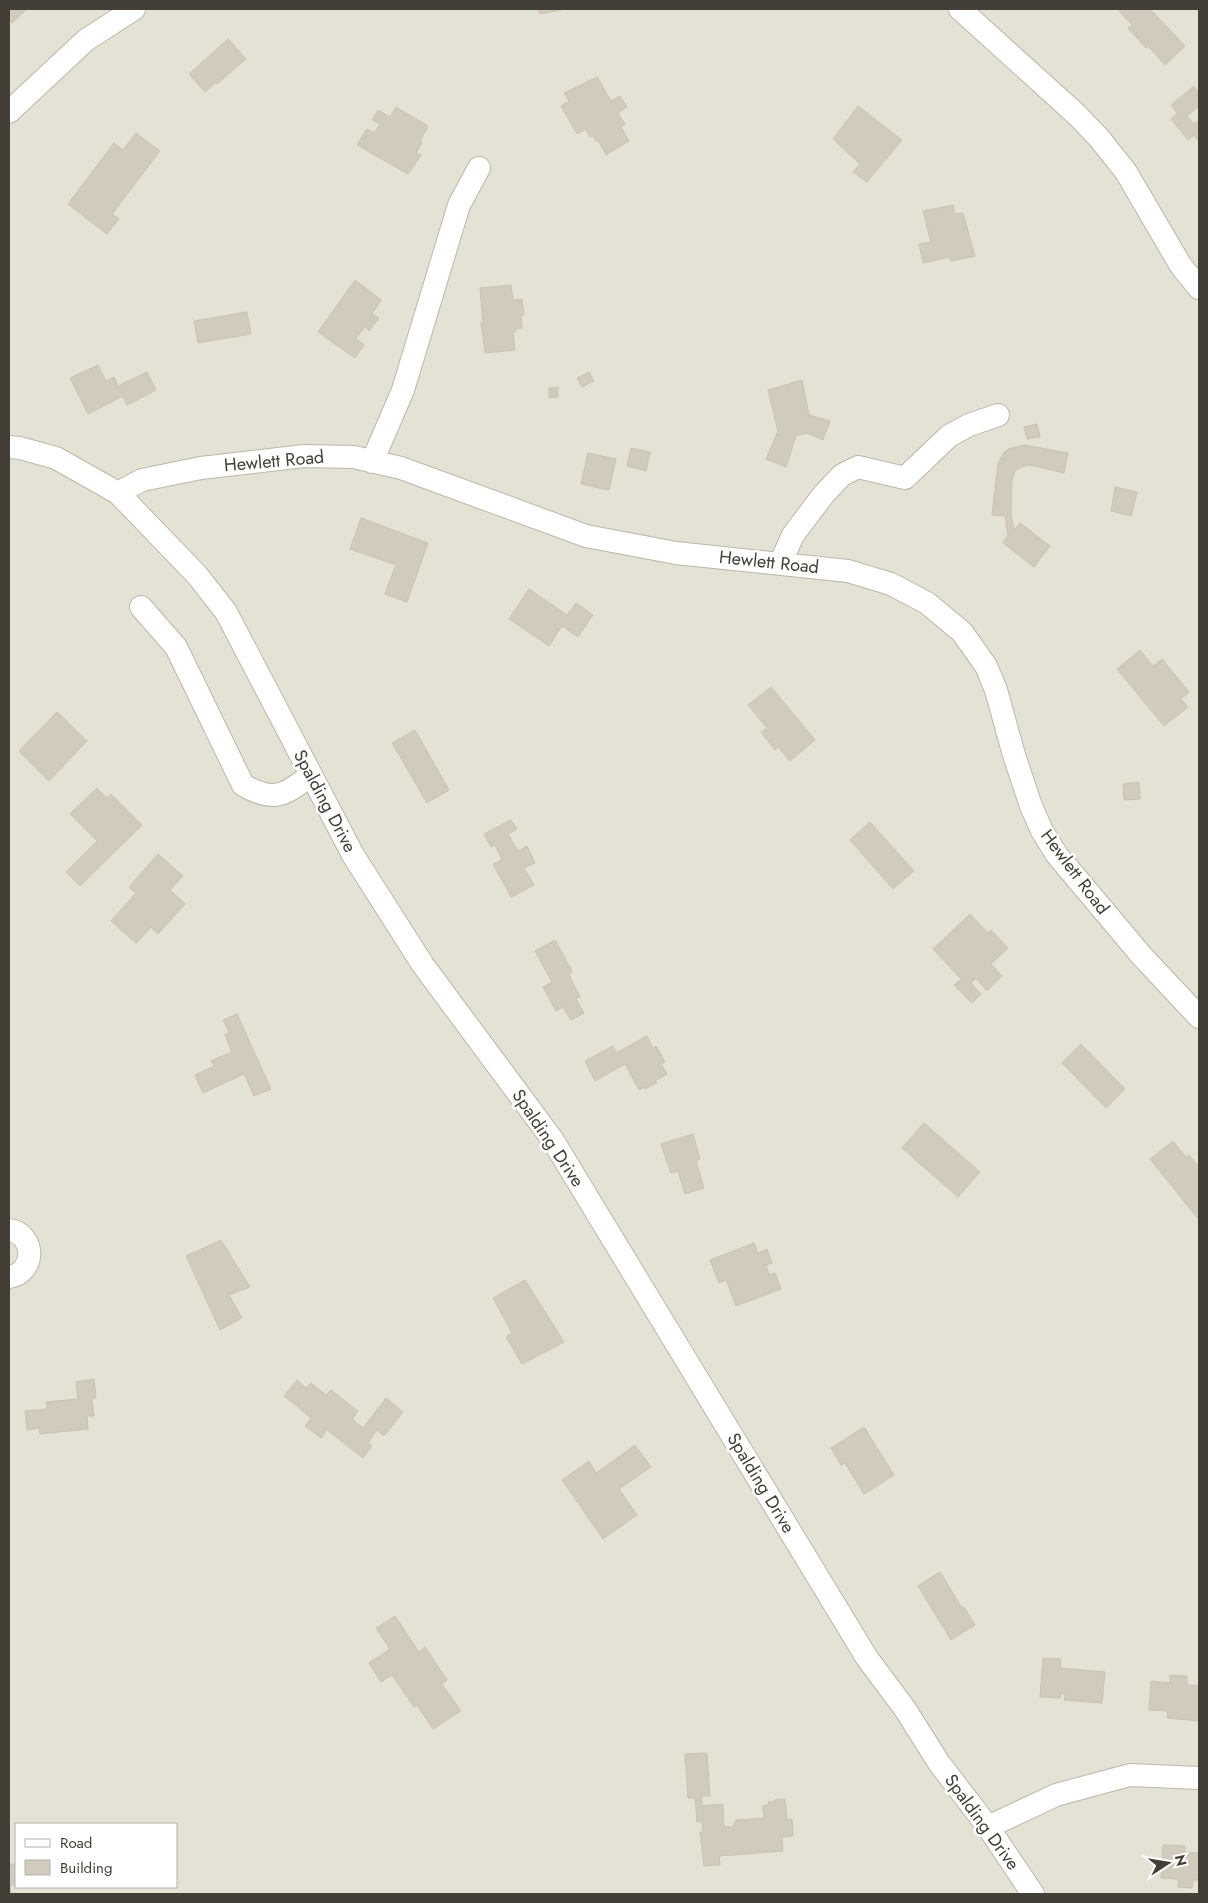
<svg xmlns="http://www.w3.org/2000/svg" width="1208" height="1903" font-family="Jost,sans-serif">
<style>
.residential{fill:#e4e1d5;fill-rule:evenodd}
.building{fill:#d1cbbd;stroke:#cbc3b1}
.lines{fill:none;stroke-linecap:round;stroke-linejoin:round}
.minor-casing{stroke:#bbb7aa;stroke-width:24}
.minor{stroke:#fff;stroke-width:22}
.labels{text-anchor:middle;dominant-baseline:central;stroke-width:5;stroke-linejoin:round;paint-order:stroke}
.street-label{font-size:18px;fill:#433f36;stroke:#fff}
</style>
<rect width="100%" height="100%" fill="#f1efe6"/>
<path class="residential" d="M9,9H1199V1894H9ZM16,1824H176V1887H16Z"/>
<path class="building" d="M9,9H27L12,23L9,19Z
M538,9H566L540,14Z
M1117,9H1150L1185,46L1165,65L1148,46L1146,48L1128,28L1132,25Z
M228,39L246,59L217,84L216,82L205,92L189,74Z
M597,77L611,101L620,96L627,107L618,113L625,124L621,127L629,141L606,155L598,140L596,141L593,136L590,137L586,129L577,134L561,106L569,101L564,93Z
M1194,86L1199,93V106L1187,116L1194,124L1199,120V141L1194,135L1188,140L1171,119L1177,113L1171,105Z
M858,106L902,140L867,182L853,172L860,164L833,139Z
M396,107L428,126L420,141L422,143L416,153L421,155L408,174L357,145L367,129L374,133L380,124L372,120L378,110L390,117Z
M136,133L160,151L112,214L119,219L107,234L68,204L114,143L123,150Z
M953,205L955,214L963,213L975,256L951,261L950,257L923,263L919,244L931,242L923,211Z
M355,280L381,300L372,314L379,318L369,331L365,327L356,338L364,345L355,358L318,332Z
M511,285L513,300L522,299L524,315L521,316L522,328L516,329V332H513L515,350L485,353L481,323H483L480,288Z
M247,312L251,334L198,343L194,321Z
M98,365L106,381L114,377L118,386L147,372L156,390L127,405L123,396L88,414L70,378Z
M589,372L594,381L582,387L577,378Z
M802,380L809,415L830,421L823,440L807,433L796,436L786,467L766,459L778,431L768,390Z
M558,387V397L549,398V388Z
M1037,424L1040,437L1027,439L1024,427Z
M1024,445L1068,453L1064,473L1030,465L1021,467L1015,471L1012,480L1011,515L1014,530L1020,523L1050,546L1034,567L1003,543L1008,535L1005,516L992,515L998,463L1003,454L1008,449Z
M631,448L650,452L646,471L627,466Z
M588,453L616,459L609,490L581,484Z
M1115,487L1137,492L1131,516L1111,511Z
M361,518L428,543L407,602L385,594L396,565L350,549Z
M529,589L567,615L576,603L593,615L578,637L562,626L549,646L509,619Z
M1140,650L1153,666L1162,659L1189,692L1181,699L1188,707L1164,726L1117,669Z
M771,687L815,740L790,761L778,747L775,750L761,732L767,728L748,705Z
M57,712L87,741L49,781L19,751Z
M415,730L449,790L427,803L392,743Z
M1139,782L1140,799L1124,800L1123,784Z
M97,788L107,798L111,794L142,825L80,886L66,872L97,841L70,814Z
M511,820L517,829L508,834L518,851L527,846L535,863L524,868L534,885L511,897L493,864L502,860L495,845L491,847L484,834Z
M870,822L914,871L893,889L850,840Z
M158,854L183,876L170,890L185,904L158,934L151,927L136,943L111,921L136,893L129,887Z
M970,914L988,933L991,930L1008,948L991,964L1002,976L987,991L976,978L971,983L981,994L972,1003L954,985L961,979L933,949Z
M555,940L572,971L569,975L580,997L576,999L584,1013L571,1020L563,1007L556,1011L543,987L552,982L535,951Z
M237,1014L271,1089L254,1096L244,1074L203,1093L195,1075L214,1066L211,1061L232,1052L225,1035L229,1032L223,1020Z
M647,1036L653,1048L656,1046L665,1062L661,1064L667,1074L655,1081L657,1083L645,1089L644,1087L639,1090L625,1064L595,1081L585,1061L613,1046L616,1053Z
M1081,1044L1125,1089L1106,1108L1062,1063Z
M924,1123L980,1172L958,1197L902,1148Z
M693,1134L700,1159L696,1161L704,1188L685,1194L678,1171L671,1173L661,1144Z
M1173,1141L1186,1157L1189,1155L1199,1167V1220L1150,1159Z
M221,1240L250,1287L229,1295L242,1318L220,1330L186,1256Z
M754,1243L758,1253L767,1249L772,1263L766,1265L769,1275L775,1273L781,1289L736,1306L726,1280L719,1283L710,1260Z
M525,1280L564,1342L522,1364L506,1337L512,1333L493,1298Z
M94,1379L96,1398L92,1399L94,1416H87L88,1429L40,1434L39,1428L27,1430L25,1411L47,1409L46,1402L78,1399L76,1382Z
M297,1380L306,1388L311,1383L326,1395L331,1390L358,1411L352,1419L363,1428L386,1398L403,1412L384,1436L377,1430L368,1443L372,1446L363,1458L327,1430L321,1438L305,1426L311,1418L284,1396Z
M864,1427L894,1475L864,1494L845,1463L841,1465L831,1448Z
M635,1445L651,1467L619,1489L637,1515L603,1539L562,1480L589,1461L596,1473Z
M940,1572L962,1608L964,1607L975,1625L951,1640L918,1586Z
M395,1616L419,1652L425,1647L447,1680L442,1684L461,1711L433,1729L417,1705L414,1707L392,1675L381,1682L369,1663L390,1649L376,1628Z
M1043,1658L1061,1659L1060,1668L1105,1672L1102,1703L1064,1700L1065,1694L1061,1693L1060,1698L1040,1697Z
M1170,1675L1187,1676V1685L1199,1686V1721L1167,1718L1168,1711L1149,1710L1151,1681L1170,1683Z
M707,1753L710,1796H702V1806L723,1804L724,1827H733L736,1820L764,1818L763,1806L768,1805V1802H774V1800L785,1799L787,1820L792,1819L793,1836L782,1837L783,1851L719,1856L720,1865L704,1866L700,1832H703L702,1822H697L695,1798H688L685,1754Z
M1163,1845L1185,1846L1184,1852L1199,1853V1880H1193L1192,1888L1178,1887V1879L1161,1878Z
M9,1864H16V1885H10V1894Z"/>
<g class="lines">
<g class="minor-casing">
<path id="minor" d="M960,9L1077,115L1099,138L1126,172L1181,266L1199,288
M9,112L86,40L134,9
M9,447L20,448L56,458L118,493L197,575L226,612L353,855L423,965L552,1139L867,1658L905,1709L939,1763L988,1827L1033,1894
M372,462L403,390L459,205L479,168
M118,493L142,480L201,468L304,456L354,457L401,468L586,536L676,553L848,571L891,584L927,603L962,632L986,666L996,690L1014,755L1031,806L1042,831L1057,855L1141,955L1199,1017
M780,564L793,535L824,494L842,475L858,467L905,478L949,436L969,425L998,415
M141,607L176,647L243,785C274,803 285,795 311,775
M9,1230C36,1234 36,1273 9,1277
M988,1827L1056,1795L1130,1775L1199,1778"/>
</g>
<use href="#minor" class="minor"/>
</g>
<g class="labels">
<g class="street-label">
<text transform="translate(274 461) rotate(-5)">Hewlett Road</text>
<text transform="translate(769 562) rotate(6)">Hewlett Road</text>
<text transform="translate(325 801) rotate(62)">Spalding Drive</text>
<text transform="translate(1075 872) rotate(53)">Hewlett Road</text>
<text transform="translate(548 1138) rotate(56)">Spalding Drive</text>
<text transform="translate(761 1483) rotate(59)">Spalding Drive</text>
<text transform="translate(982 1822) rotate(54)">Spalding Drive</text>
</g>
</g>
<rect width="1208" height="1903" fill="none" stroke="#433f36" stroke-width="20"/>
<rect x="15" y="1823" width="162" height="65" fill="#ffffff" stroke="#b4b2af"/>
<rect x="25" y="1839" width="25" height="8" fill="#ffffff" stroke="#b4b2af"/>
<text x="60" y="1848" font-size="15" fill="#433f36">Road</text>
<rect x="25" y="1860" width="25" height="15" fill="#d1cbbd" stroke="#b4b2af"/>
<text x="60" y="1873" font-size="15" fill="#433f36">Building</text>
<g transform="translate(1168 1863) rotate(78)" stroke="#ffffff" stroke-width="4" paint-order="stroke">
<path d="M0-4L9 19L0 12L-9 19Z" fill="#433f36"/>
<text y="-8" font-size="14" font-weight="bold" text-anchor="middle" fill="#433f36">N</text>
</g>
</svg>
